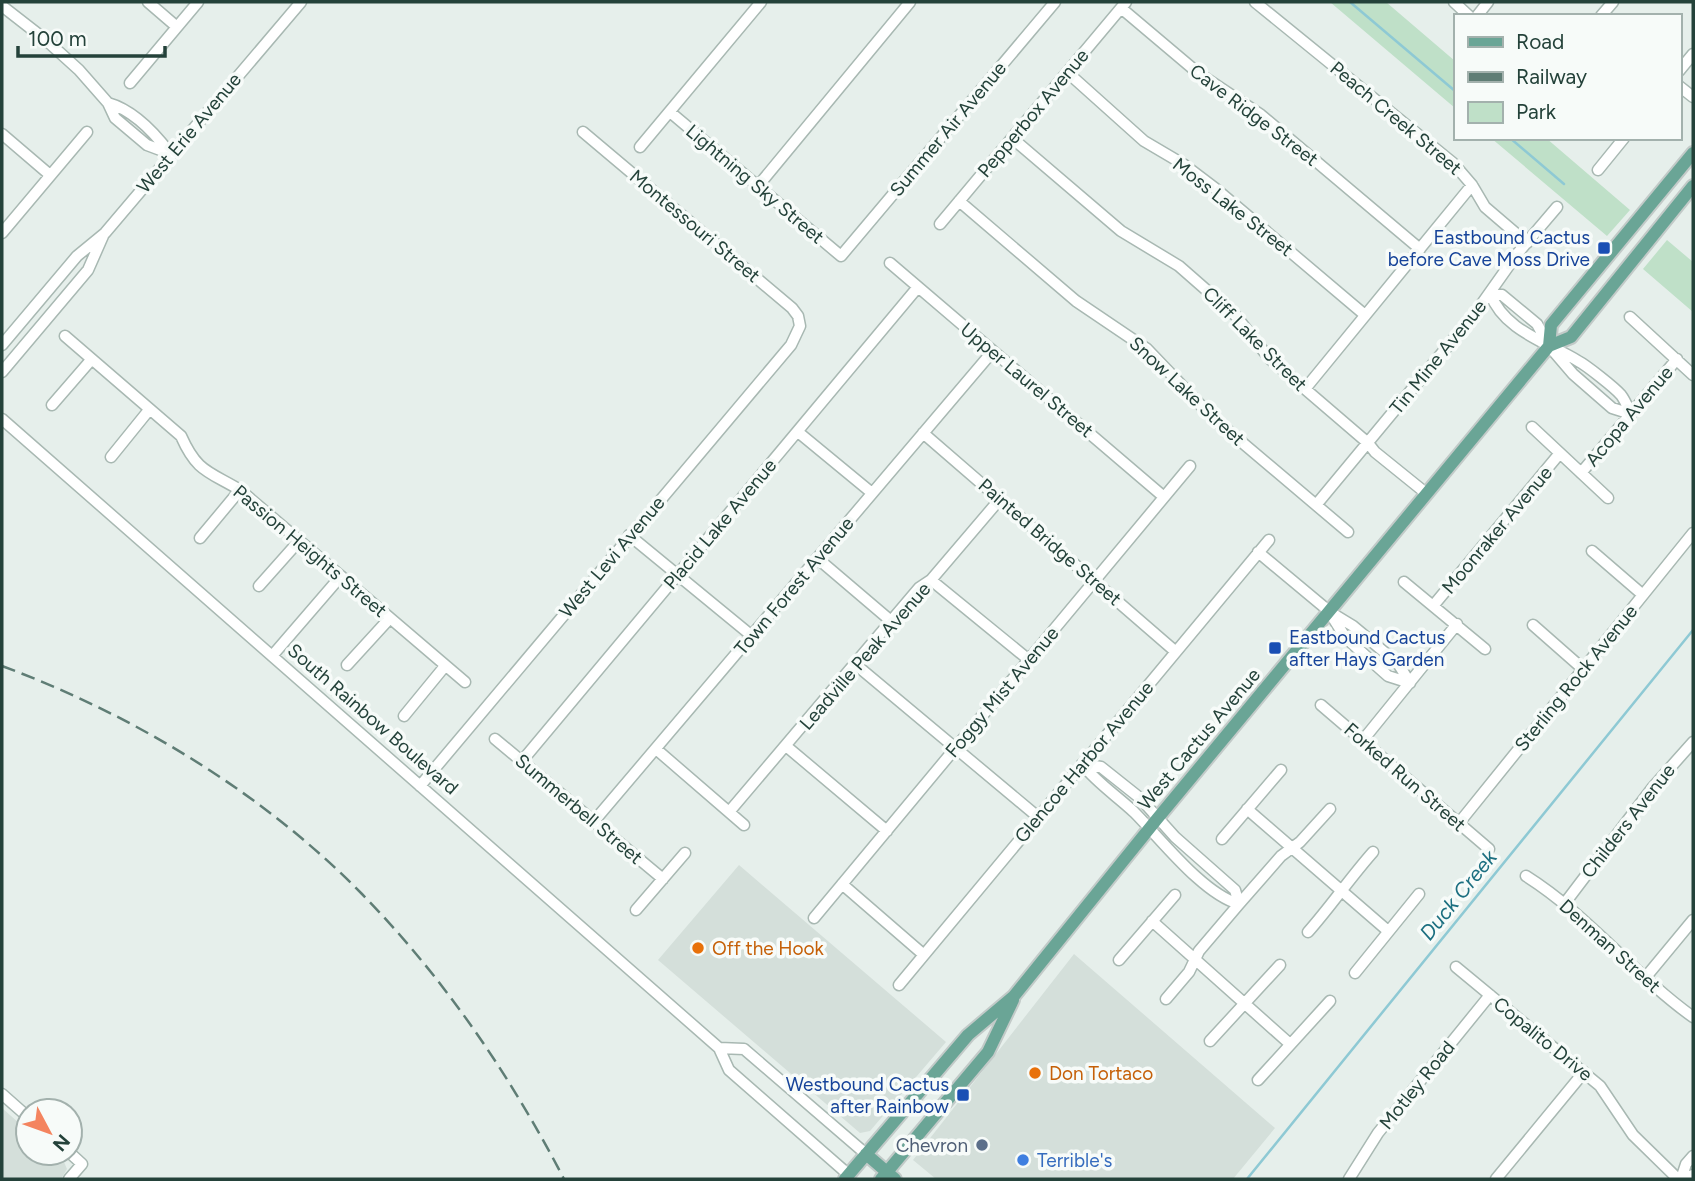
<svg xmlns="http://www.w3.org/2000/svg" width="1695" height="1181" font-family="Figtree,sans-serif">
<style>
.built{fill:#d4dfda}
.green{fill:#bfe0c8}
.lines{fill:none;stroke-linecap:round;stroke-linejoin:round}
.stream{stroke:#8ec9d4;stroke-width:2.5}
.minor-casing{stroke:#a8b8b2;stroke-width:13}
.major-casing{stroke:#c2cac8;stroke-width:16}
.minor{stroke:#fff;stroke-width:10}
.major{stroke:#6aa596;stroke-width:12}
.rail{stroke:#5f7d75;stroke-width:2.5;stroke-dasharray:14 7;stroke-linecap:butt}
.transit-dot{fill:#1a4fb4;stroke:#f7fbf9;stroke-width:2.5}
.food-dot{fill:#e8710a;stroke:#f7fbf9;stroke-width:2.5}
.service-dot{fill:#5c6f8a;stroke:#f7fbf9;stroke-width:2.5}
.shop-dot{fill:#3f7fe0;stroke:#f7fbf9;stroke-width:2.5}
.labels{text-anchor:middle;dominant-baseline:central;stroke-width:7;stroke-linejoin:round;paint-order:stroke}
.street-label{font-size:19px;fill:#24423a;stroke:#f7fbf9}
.transit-label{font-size:19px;fill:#164399;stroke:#f7fbf9;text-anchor:end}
.food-label{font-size:19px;fill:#c56008;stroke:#f7fbf9;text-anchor:start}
.service-label{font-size:19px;fill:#4e5e75;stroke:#f7fbf9;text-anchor:end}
.shop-label{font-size:19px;fill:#366cbe;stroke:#f7fbf9;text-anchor:start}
.water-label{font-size:21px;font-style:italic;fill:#1c6f80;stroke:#f7fbf9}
</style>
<rect width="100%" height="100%" fill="#e6efeb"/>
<path class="built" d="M739,865L946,1042L870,1131L860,1133L658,960Z
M1074,954L1275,1128L1233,1179H936L913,1160Z
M2,1108L28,1131V1153H54L64,1162L67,1169L61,1179H2Z"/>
<path class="green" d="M1330,2H1386L1455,61V108Z
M1491,138H1546L1630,210L1607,236Z
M1667,240L1693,262V312L1643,269Z"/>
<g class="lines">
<path class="stream" d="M1350,2L1455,91
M1510,138L1564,184
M1247,1179L1693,630"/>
<g class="minor-casing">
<path id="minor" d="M148,2L177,27
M1255,2L1453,163L1472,185L1485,207L1527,243
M1454,2L1469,16
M2,6L47,41L79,70L108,103L115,118L147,145L171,154
M1121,8L1198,73L1261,115L1420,249
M1477,16L1488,2
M1601,16L1613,2
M1679,71L1693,54
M1067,72L1144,141L1183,164L1216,189L1365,315
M130,83L198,2
M1679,86L1693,97
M108,103C133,110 153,131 169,152
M670,112L841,256L1055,2
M2,134L50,175
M1012,138L1121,231L1179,266L1236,316L1269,358L1368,443L1375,452L1427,494
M640,147L761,2
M1598,170L1624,138
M758,186L910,2
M959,201L1076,301L1147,349L1212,417L1348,532
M940,224L1126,2
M2,233L87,132
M890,263L1164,497
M1630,317L1693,375
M65,336L181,436C197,472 208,471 240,490L465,682
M2,345L77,256L105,233L301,2
M2,372L88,270L103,236
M1305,389L1472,185
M52,405L91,360
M1631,414L1612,408L1573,374L1549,346L1537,324L1502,295L1490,293C1504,331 1547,342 1578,361C1586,365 1615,388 1621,395C1625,400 1628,408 1631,414
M2,419L719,1048L729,1070L849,1175
M1532,427L1608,498
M798,432L872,493
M923,433L1176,652
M111,457L149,410
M1581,473L1677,359
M1316,505L1476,312L1517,254L1557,207
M629,535L752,636
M200,538L240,490
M1592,551L1643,595
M1258,552L1330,612L1353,626L1389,656L1399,665L1410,683
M817,558L891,621
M931,580L1029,660
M1404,582L1485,649
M259,586L299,541
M1433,606L1560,453
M1330,613L1345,637L1379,668L1388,676L1410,683
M1533,625L1583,669
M272,656L341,576
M855,664L1038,817
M347,665L390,618
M1321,705L1489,849
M404,716L445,666
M495,739L663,879
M1363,740L1457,624
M786,746L887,831
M656,749L744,825
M522,761L918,287
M1082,764L1101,767L1140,798L1175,837L1235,890L1239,904
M1082,764C1097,783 1117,796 1134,812C1161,839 1203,894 1239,904
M420,786L791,345L800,326L798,316L792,308L583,132
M1247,809L1388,931
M729,812L919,588L931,580L1000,499
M595,820L993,351
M1459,823L1693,533
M1222,839L1281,770
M1526,876C1588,915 1633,974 1693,1017
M842,884L924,955
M1565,903L1653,787L1693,742
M636,910L685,853
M814,918L1190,466
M1152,921L1290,1044
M1308,932C1331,906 1350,878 1373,852
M1119,960L1175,895
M1456,967L1600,1086L1633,1135L1678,1179
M1355,973L1419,894
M1645,978L1693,920
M899,985L1269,540
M1166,999L1189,972L1199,951L1239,904L1281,856L1300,842L1330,809
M1210,1041L1280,965
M719,1048L744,1049L866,1154
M1258,1080L1330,1001
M2,1094L28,1117
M69,1179L82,1164L70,1153
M1349,1179L1378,1133L1490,995
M1496,1179L1584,1072
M1681,1179L1686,1164L1693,1156
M1683,1179L1693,1175"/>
</g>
<g class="major-casing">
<path id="major" d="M1549,346L1551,325L1693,153
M866,1154L895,1179
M845,1179L968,1035L1014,996L1157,819L1549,346L1571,337L1693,186
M881,1179L988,1052L1013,1000"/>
</g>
<use href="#minor" class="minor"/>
<use href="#major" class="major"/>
<path class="rail" d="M2,666C134,715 263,793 362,894C444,978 510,1075 564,1179"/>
</g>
<g class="transit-dot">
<rect x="1597" y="241" width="14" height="14" rx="3.5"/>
<rect x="1268" y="641" width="14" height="14" rx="3.5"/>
<rect x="956" y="1088" width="14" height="14" rx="3.5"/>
</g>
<g class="food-dot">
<circle cx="698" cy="948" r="7"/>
<circle cx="1035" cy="1073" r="7"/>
</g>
<circle class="service-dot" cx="982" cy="1145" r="7"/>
<circle class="shop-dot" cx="1023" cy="1160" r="7"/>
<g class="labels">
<g class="street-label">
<text transform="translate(1033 113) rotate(-50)">Pepperbox Avenue</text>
<text transform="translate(1254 115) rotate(37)">Cave Ridge Street</text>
<text transform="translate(1396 118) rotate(40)">Peach Creek Street</text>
<text transform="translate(948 129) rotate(-50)">Summer Air Avenue</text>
<text transform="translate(189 133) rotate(-50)">West Erie Avenue</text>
<text transform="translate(755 184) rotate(40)">Lightning Sky Street</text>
<text transform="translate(1233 207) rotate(38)">Moss Lake Street</text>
<text transform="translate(695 226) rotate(40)">Montessouri Street</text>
<text transform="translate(1255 339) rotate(45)">Cliff Lake Street</text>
<text transform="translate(1438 357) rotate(-51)">Tin Mine Avenue</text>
<text transform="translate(1027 380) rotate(40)">Upper Laurel Street</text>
<text transform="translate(1187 391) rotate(43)">Snow Lake Street</text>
<text transform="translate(1629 416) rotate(-50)">Acopa Avenue</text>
<text transform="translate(720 524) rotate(-50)">Placid Lake Avenue</text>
<text transform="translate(1497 530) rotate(-50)">Moonraker Avenue</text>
<text transform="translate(1050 542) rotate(41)">Painted Bridge Street</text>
<text transform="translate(310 551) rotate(40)">Passion Heights Street</text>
<text transform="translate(612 557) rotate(-50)">West Levi Avenue</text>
<text transform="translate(794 586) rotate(-50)">Town Forest Avenue</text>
<text transform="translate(865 656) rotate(-49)">Leadville Peak Avenue</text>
<text transform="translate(1576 678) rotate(-51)">Sterling Rock Avenue</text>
<text transform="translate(1002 692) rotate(-50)">Foggy Mist Avenue</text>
<text transform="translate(373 719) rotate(41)">South Rainbow Boulevard</text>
<text transform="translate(1199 739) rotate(-50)">West Cactus Avenue</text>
<text transform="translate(1084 762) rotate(-50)">Glencoe Harbor Avenue</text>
<text transform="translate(1405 777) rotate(41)">Forked Run Street</text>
<text transform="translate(579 809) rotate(40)">Summerbell Street</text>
<text transform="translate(1628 821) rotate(-52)">Childers Avenue</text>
<text transform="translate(1610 946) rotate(42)">Denman Street</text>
<text transform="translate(1543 1039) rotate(39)">Copalito Drive</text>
<text transform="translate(1417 1085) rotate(-51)">Motley Road</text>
</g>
<g class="transit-label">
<text x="1590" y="237">Eastbound Cactus<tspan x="1590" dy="22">before Cave Moss Drive</tspan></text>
<text x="1289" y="637" text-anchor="start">Eastbound Cactus<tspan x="1289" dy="22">after Hays Garden</tspan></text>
<text x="949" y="1084">Westbound Cactus<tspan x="949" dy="22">after Rainbow</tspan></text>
</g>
<g class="food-label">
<text x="712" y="948">Off the Hook</text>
<text x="1049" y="1073">Don Tortaco</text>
</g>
<g class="service-label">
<text x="968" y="1145">Chevron</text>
</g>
<g class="shop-label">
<text x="1037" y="1160">Terrible's</text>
</g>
<g class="water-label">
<text transform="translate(1458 895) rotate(-51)">Duck Creek</text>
</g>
</g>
<rect width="1695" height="1181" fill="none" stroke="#24423a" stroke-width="7"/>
<rect x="1454" y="14" width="228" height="126" fill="#f7fbf9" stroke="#a3b1ad" stroke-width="2"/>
<rect x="1468" y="37" width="35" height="10" fill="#6aa596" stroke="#a3b1ad" stroke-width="2"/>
<text x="1516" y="49" font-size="21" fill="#24423a">Road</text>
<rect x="1468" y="72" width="35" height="10" fill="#5f7d75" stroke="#a3b1ad" stroke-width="2"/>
<text x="1516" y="84" font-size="21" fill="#24423a">Railway</text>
<rect x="1468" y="102" width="35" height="21" fill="#bfe0c8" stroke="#a3b1ad" stroke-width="2"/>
<text x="1516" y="119" font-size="21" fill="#24423a">Park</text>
<g transform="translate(49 1132) rotate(131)"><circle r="33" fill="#f7fbf9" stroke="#a3b1ad" stroke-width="2"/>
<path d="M0-5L12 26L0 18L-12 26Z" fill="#f4845f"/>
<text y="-10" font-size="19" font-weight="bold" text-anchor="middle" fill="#24423a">N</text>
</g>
<path d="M18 46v10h147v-10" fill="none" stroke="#24423a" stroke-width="3.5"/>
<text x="28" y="46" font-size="21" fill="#24423a" stroke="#f7fbf9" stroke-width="5" paint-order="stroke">100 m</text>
</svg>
